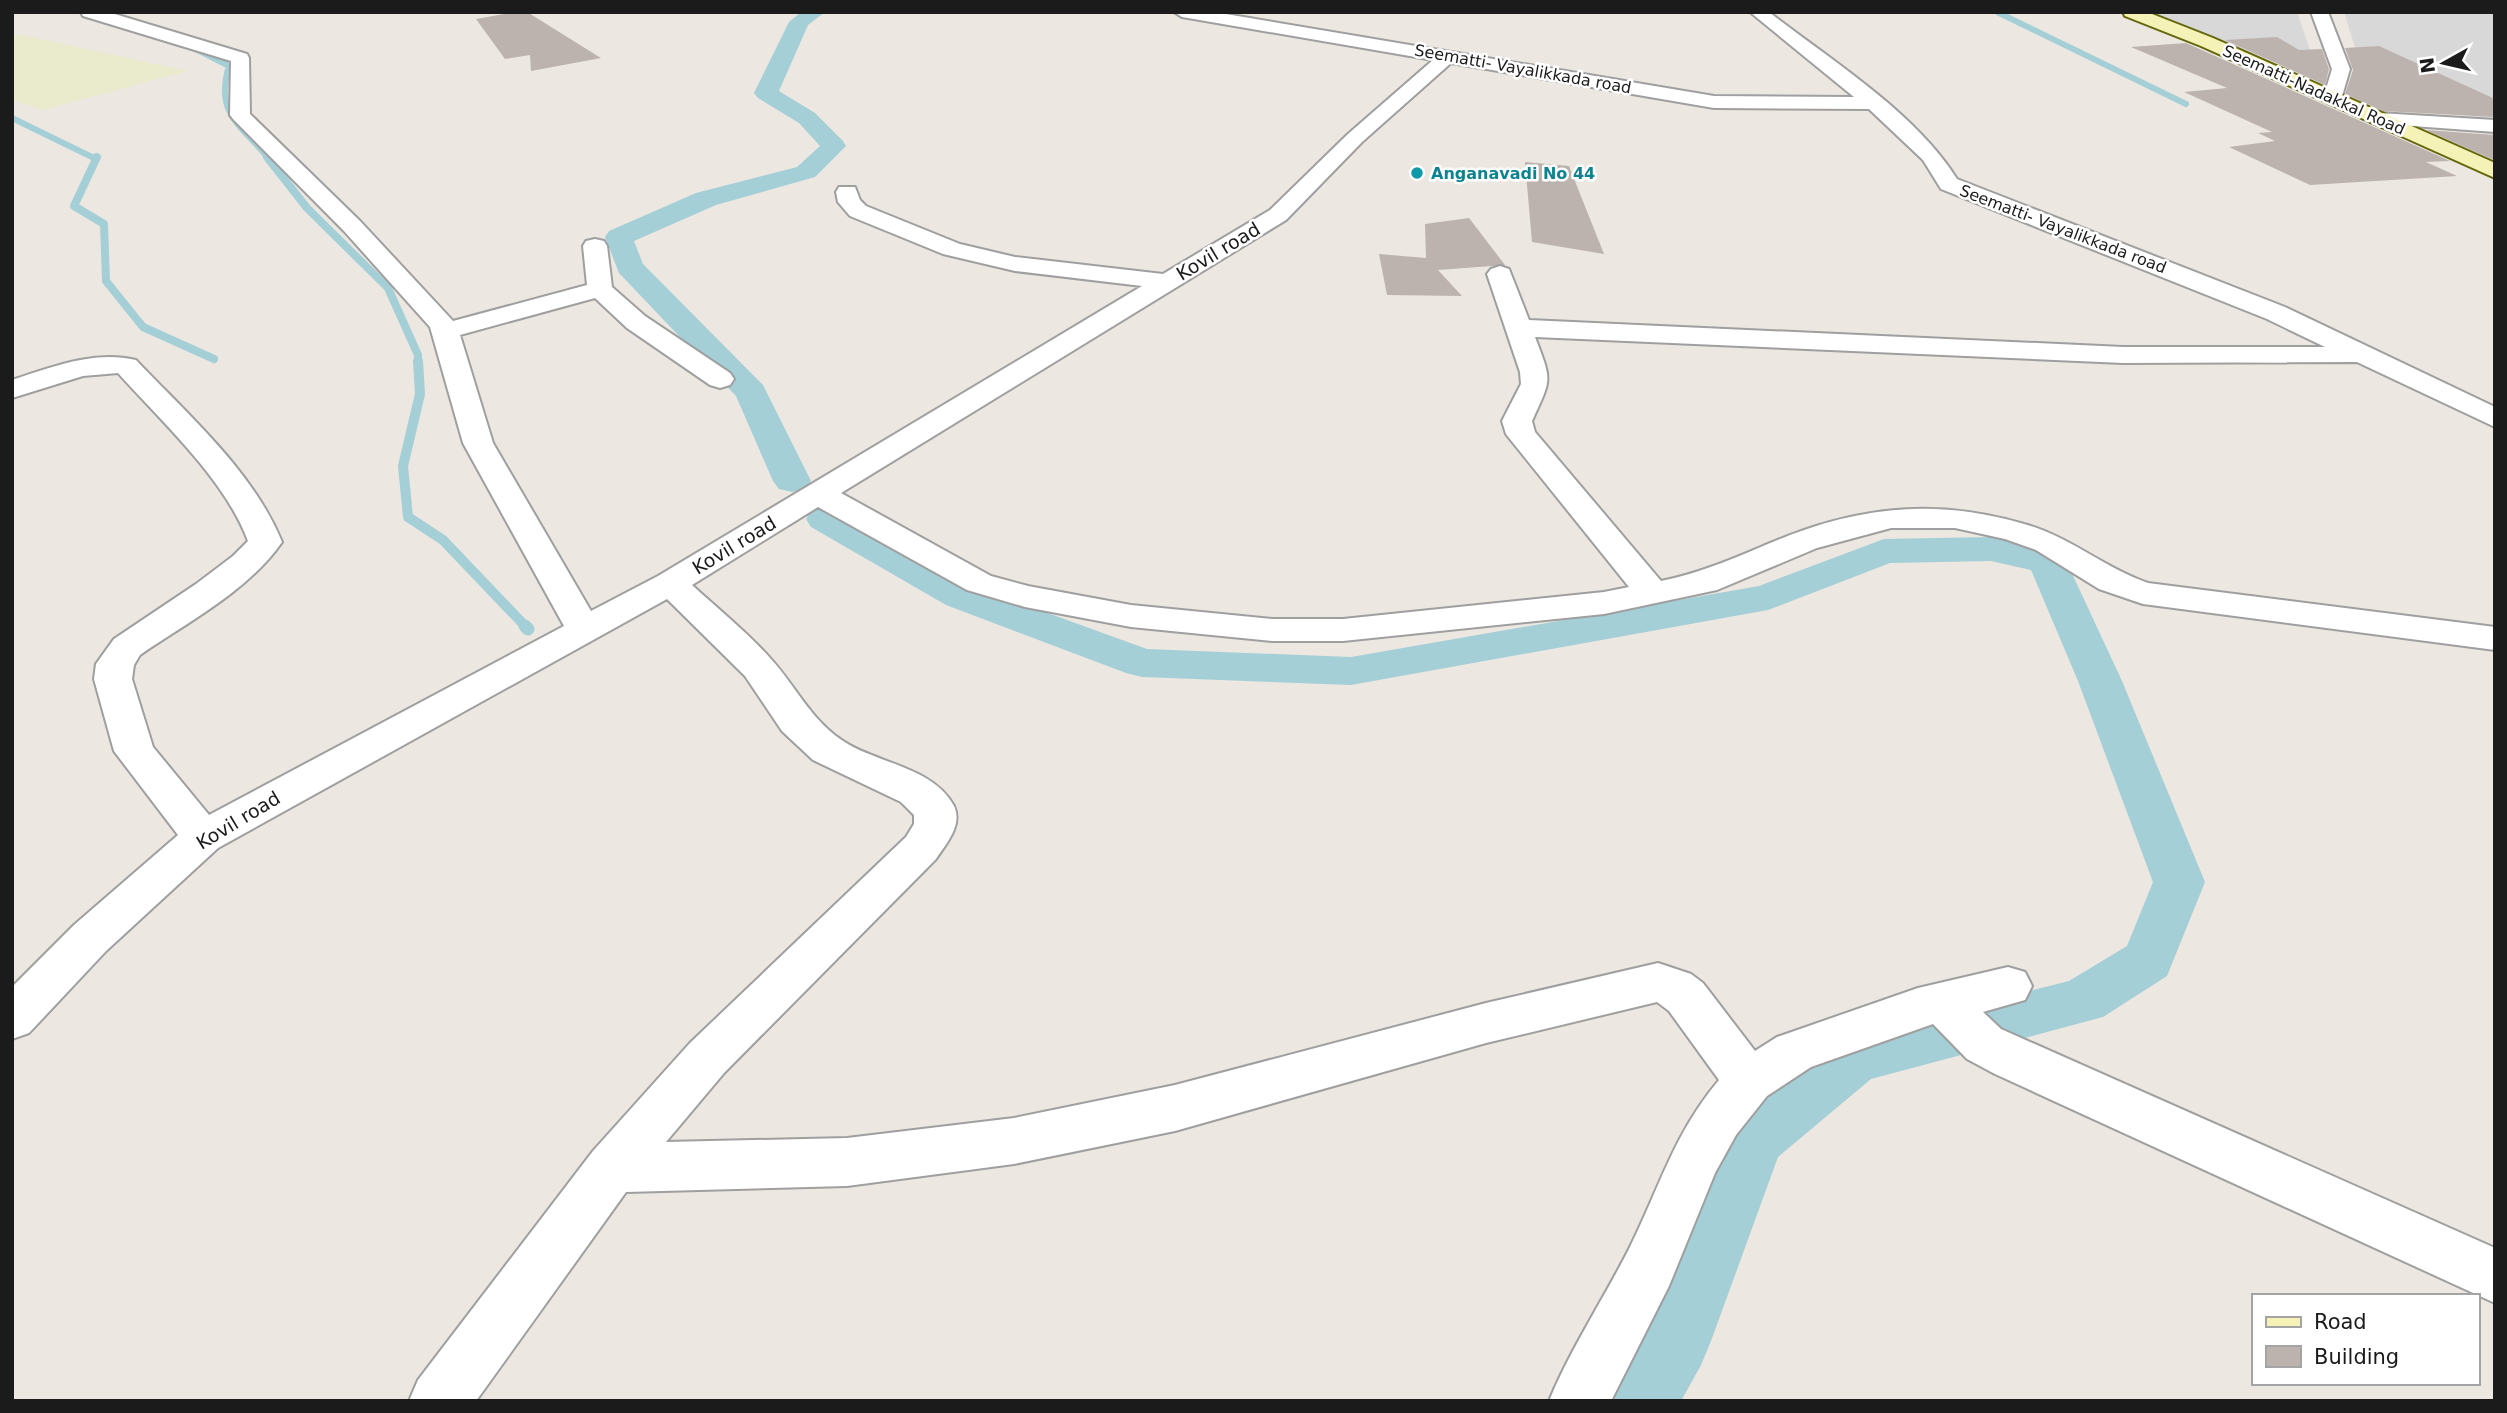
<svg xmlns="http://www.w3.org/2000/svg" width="2507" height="1413" font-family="'DejaVu Sans',sans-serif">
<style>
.residential{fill:#d9d8d8}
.farmland{fill:#eaeacd}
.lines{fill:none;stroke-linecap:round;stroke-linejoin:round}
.stream-far3{stroke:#a4cfd7;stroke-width:6}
.stream-far2{stroke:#a4cfd7;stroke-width:8}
.stream-far1{stroke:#a4cfd7;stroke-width:10}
.stream{stroke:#a4cfd7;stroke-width:13}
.canal{fill:#a4cfd7;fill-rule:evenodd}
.building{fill:#bcb3ae}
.street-casing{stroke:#9f9f9f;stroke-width:4}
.secondary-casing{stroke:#64670c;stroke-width:4}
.street{fill:#fff;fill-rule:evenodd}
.secondary{fill:#f4f2b7;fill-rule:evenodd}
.culture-dot{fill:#0f9aa8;stroke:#fff;stroke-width:2.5}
.labels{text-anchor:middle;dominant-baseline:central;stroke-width:5;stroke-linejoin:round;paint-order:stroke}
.far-street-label{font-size:16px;fill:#1b1b1b;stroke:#fff}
.far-culture-label{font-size:16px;font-weight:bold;fill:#0d838f;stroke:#fff;text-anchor:start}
.street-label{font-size:19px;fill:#1b1b1b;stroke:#fff}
</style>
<rect width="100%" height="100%" fill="#ece7e1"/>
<path class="residential" d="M2150,12H2297L2321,81Z
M2344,12H2495V119L2431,111L2370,95Z"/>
<path class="farmland" d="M22,35L188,71L43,110L12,100V37Z"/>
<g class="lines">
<path class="stream-far3" d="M1997,12L2186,104
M194,48L229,66C214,115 242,125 269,159
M12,118L96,159"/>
<path class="stream-far2" d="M97,157L74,206L104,224L106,281L143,327L214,359
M267,157L307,208L388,288L418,355V363"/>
<path class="stream-far1" d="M418,361L420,394L403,466L408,517L443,540L527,628"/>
<path class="stream" d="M525,626L528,629"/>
<path class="canal" d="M801,12H825L808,25L779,91L815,113L843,141L846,146L815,177L716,205L634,241L643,264L763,385L811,481L805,489L792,492L779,489L773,481L736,396L619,273L605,237L609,231L696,193L797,167L820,146L799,123L758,98L754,93L789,22Z
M825,507L839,511L976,587L1147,649L1351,657L1759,586L1884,539L1991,537L2062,552L2122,681L2205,882L2167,976L2103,1017L1871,1079L1778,1157L1711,1341L1701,1365L1681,1401H1606L1616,1376L1652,1318L1732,1120L1833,1040L2069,981L2127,946L2153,882L2078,681L2031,570L1991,561L1890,563L1768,610L1351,685L1142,677L1126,673L946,605L811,527L806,519L811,511Z"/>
</g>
<path class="building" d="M516,12H527L601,58L531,71L530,55L505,59L476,19Z
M2277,37L2299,50L2322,49L2329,69L2325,85L2225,40Z
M2186,43L2450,161L2426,162L2457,176L2310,185L2229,147L2275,141L2258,133L2272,132L2184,92L2227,88L2131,47Z
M2379,46L2495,99V117L2383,111L2345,94L2353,70L2345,48Z
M2426,130L2495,135V159H2492Z
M1525,162L1569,166L1604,254L1532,242Z
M1469,218L1505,265L1438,270L1462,296L1387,295L1379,254L1426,258L1425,224Z"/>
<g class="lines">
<g class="street-casing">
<path id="street" d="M81,12H108L247,54L249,58L250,114L360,221L453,321L587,285L583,246L586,241L595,239L604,241L607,246L612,287L645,316L730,373L734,379L730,385L720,388L710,385L627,328L595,298L460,335L493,443L591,611L658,576L1142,286L1015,271L943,254L850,216L838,202L836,192L839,187H855L860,200L866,206L960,244L1015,257L1163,274L1270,210L1348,134L1433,60L1182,17L1174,12H1214L1714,96L1854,97L1750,12H1769C1832,61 1915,112 1957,179L2285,307L2495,407V427L2357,362L2123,363L1535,337C1552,382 1552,377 1532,421L1535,432L1661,581C1707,572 1747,552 1790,535C1870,505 1942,500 2024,524C2069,536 2104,568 2148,583L2495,627V650L2143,604L2099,589L2036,550L2005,539L1955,528H1891L1817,548L1717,590L1604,614L1343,641H1272L1131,627L1025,607L967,590L818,507L692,585C718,609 747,632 770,658C795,685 809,717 840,739C873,763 933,766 954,806C963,825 946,844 936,859L724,1073L666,1142L847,1138L1014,1118L1175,1085L1486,1003L1658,963L1691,974L1703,983L1755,1051L1777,1037L1918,988L2008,967L2025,972L2032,986L2025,1000L1983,1012L2001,1029L2495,1248V1303L1995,1074L1967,1059L1933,1024L1811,1067L1767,1096L1736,1135L1715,1173L1669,1286L1611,1401H1549C1571,1348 1603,1300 1629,1249C1660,1187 1673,1135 1719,1080L1669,1011L1657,1002L1486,1043L1175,1131L1014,1164L847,1186L626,1192L476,1401H409L418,1380L593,1151L690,1043L906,837L914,824V815L901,802L813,760L782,731L745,676L667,599L218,848L106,951L29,1033L12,1039V987L74,925L178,835L114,751L94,679L96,664L114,639L196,584L233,556L248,541C225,479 162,422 118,373L83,376L12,398V380C52,367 94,350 136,360C188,415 253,471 282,542C248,591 188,622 140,655L134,665L132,679L153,747L209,815L564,626L463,443L430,327L344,231L233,119L230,115L231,61L83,16ZM1451,63L1714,108L1869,109L1923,160L1941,189L2267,319L2325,347H2123L1529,320L1509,269L1500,266L1491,269L1487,274L1520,372L1521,384L1502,421L1506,434L1629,587L1604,592L1343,619H1272L1131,605L1028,586L991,576L841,493L1286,220L1362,142Z
M2311,12H2328L2350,69L2340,103L2333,105L2323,99L2332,69Z
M2379,113L2495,120V132L2372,123L2369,119L2372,115Z"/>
</g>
<g class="secondary-casing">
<path id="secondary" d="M2123,12H2147L2213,38L2495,163V178L2201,46L2125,16Z"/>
</g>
<use href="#street" class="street"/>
<use href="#secondary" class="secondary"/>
</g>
<circle class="culture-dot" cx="1417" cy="173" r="7"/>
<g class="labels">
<g class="far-street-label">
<text transform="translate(1523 69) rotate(10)">Seematti- Vayalikkada road</text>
<text transform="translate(2314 90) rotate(24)">Seematti-Nadakkal Road</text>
<text transform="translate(2063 229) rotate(21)">Seematti- Vayalikkada road</text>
</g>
<g class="far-culture-label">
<text x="1431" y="173">Anganavadi No 44</text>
</g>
<g class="street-label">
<text transform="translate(1218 251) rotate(-31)">Kovil road</text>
<text transform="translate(734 545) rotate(-31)">Kovil road</text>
<text transform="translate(238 820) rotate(-31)">Kovil road</text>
</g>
</g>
<rect width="2507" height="1413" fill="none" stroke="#1b1b1b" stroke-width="28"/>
<rect x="2252" y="1294" width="228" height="91" fill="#ffffff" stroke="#a4a4a4" stroke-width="2"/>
<rect x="2266" y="1317" width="35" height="10" fill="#f4f2b7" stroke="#a4a4a4" stroke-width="2"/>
<text x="2314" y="1329" font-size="21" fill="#1b1b1b">Road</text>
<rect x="2266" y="1346" width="35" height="21" fill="#bcb3ae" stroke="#a4a4a4" stroke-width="2"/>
<text x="2314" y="1364" font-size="21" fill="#1b1b1b">Building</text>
<g transform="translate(2444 63) rotate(262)" stroke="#ffffff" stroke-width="5" paint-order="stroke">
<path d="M0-5L12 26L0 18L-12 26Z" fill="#1b1b1b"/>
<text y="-10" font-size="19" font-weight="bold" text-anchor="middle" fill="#1b1b1b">N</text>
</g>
</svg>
